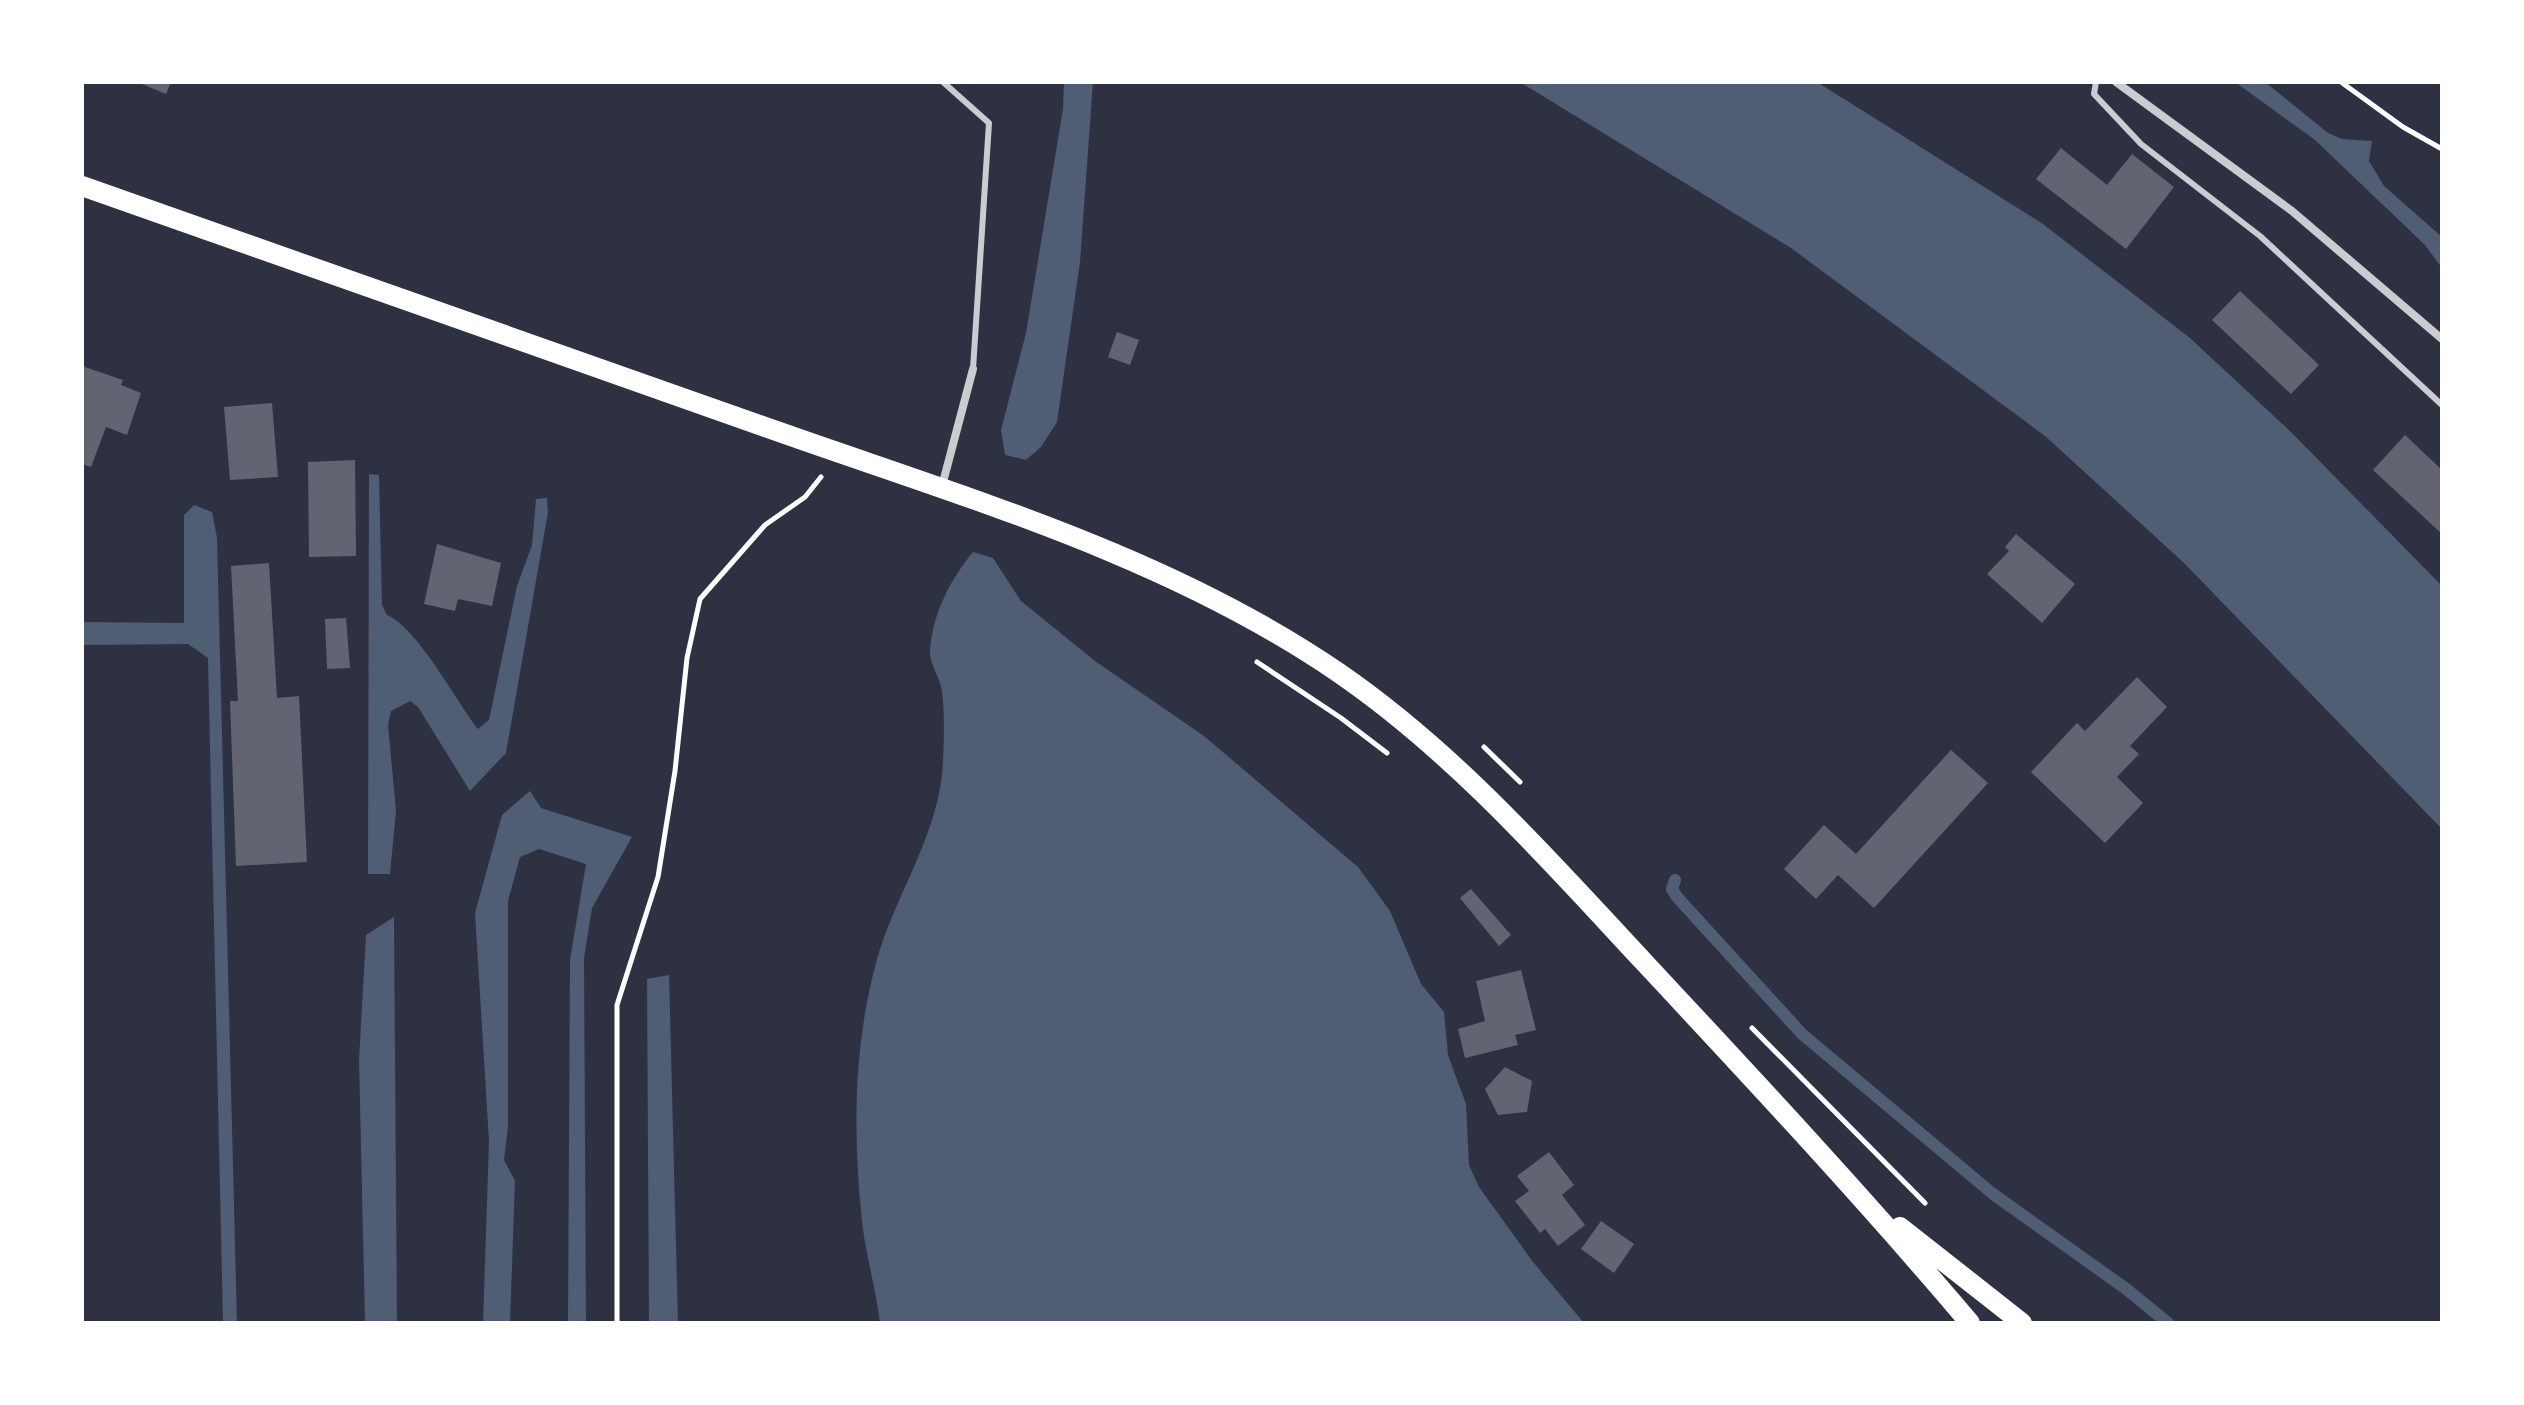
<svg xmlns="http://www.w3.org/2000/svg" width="2524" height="1405" font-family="'Fira Sans Condensed',sans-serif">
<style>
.water{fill:#4f5d75}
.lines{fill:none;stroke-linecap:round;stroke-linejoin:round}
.stream{stroke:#4f5d75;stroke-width:12}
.building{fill:#626471}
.path{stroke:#fff;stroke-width:5}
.service{stroke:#caccd0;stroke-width:6}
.minor{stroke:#caccd0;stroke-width:8}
.primary{stroke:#fff;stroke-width:20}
</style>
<rect width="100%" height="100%" fill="#2d3142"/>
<path class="water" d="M1064,82H1093L1080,262L1057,422L1041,447L1026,460L1005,455L1001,430L1026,333L1063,109Z
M1520,82H1817L2043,224L2190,338L2292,433L2442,586V829L2183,562L2045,436L1791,248Z
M2235,82H2265L2328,133L2342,139L2372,141L2369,161L2384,186L2442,237V268L2425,245L2315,140Z
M369,474L379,475L382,605L387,615C417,627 456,701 478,729L489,720L517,586L532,545L536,499L547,498L548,512L506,753L470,791L418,707L410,701L391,711L388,725L396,811L390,874H368Z
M194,505L212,512L217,538L237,1323H223L208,658L188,644L82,645V622L184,623V515Z
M973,552L993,558L1021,601L1095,661L1204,736L1358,867L1390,911L1421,984L1444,1012L1448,1055L1466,1104L1469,1165L1479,1187L1533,1262L1584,1323H880C876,1289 866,1256 862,1222C853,1134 853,1049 876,963C893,899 934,843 942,775C944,750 945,716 942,691C940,677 929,664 930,650C933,613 950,580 973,552Z
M530,791L541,808L632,837L592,908L584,958L586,1323H568L570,960L586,864L539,849L520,857L508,901V1127L504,1160L515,1181L510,1323H483L489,1141L475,913L502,815Z
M394,917L397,1323H365L359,1060L366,935Z
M669,975L678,1323H649L647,979Z"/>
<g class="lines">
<path class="stream" d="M1675,880L1672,889L1677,897L1802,1034L1993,1194L2125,1288L2168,1323"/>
</g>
<path class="building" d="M137,82H171L166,94Z
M2061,148L2107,185L2132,154L2174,187L2126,249L2036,179Z
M2240,291L2319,365L2291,394L2212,320Z
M1117,332L1139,340L1130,365L1108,357Z
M82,366L123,380L121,385L141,393L127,435L106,427L91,467L82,464Z
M272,403L278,477L230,480L224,407Z
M2405,435L2442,470V534L2373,470Z
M355,460L356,556L309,557L308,462Z
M2016,534L2075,584L2042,623L1987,574L2009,551L2005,547Z
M437,544L501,563L492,606L458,599L455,611L424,604Z
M269,563L277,698L299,696L307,862L236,866L230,701H238L231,566Z
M346,618L350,668L327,669L325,619Z
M2137,677L2167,707L2130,746L2139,754L2117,777L2143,803L2105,843L2031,772L2077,723L2085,731Z
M1951,750L1988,783L1874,908L1838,875L1816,899L1784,869L1824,825L1856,854Z
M1471,889L1511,935L1499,946L1460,898Z
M1521,970L1536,1030L1515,1035L1518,1045L1465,1058L1458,1029L1485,1021L1476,981Z
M1505,1067L1532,1081L1527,1112L1498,1115L1485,1089Z
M1549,1152L1574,1185L1562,1195L1585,1225L1558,1246L1545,1229L1540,1233L1515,1201L1529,1191L1517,1176Z
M1601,1221L1634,1244L1614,1273L1581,1249Z"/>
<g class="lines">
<path class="path" d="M2341,82L2403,127L2442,149
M1257,662L1341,718L1387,753
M1484,747L1520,782
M1752,1028L1925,1203
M617,1323V1005L658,877L675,771L687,658L700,599L765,525L805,497L821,477"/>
<path class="service" d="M943,82L989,123L973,369
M2096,82L2094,94L2141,144L2260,236L2442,405"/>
<path class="minor" d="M2116,82L2292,211L2442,339
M942,486L973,369"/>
<path class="primary" d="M82,186C317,271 553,352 788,435C976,501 1173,559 1339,673C1454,752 1548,859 1643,961C1754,1080 1865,1199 1970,1323
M1900,1227L2022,1323"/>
</g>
<rect width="2524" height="1405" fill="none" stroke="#ffffff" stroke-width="168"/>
</svg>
